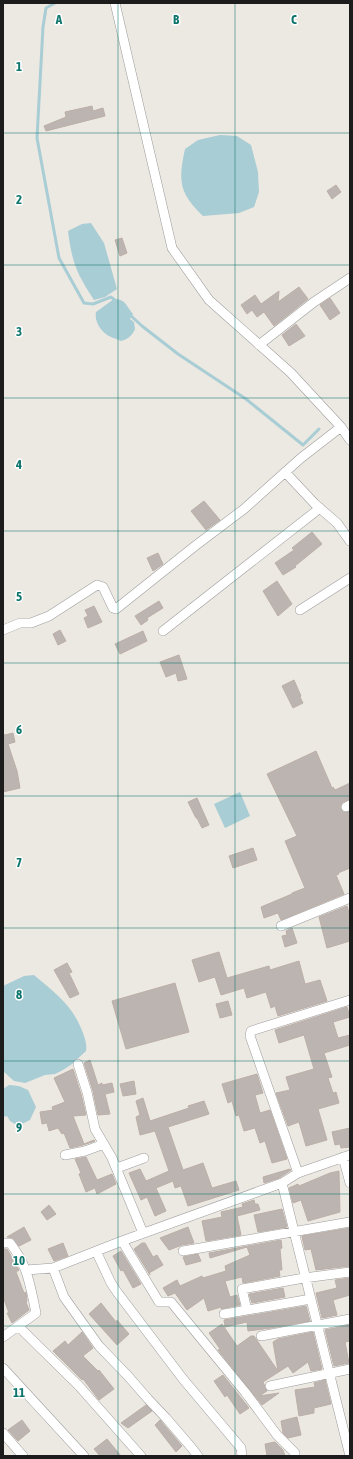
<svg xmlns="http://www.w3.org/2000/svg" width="353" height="1459" font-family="'Asap Condensed',sans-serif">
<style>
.water{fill:#a8cdd5}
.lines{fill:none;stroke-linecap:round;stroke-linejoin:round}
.stream{stroke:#a8cdd5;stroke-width:3}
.building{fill:#bcb4b0;stroke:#bcafa7}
.minor-casing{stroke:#9d9d9d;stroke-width:10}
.minor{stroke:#fff;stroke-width:9}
.grid{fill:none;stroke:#0f766e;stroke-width:1;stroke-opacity:0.55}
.grid-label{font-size:13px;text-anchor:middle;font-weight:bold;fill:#0f766e;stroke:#fff;stroke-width:3;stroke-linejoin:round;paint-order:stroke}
</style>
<rect width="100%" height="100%" fill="#ece8e2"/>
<path class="water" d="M220,135L237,136L251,145L258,172L259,192L254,207L239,213L203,216C179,193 178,181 185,149L198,140Z
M91,223L104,243L117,289L105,297L94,300C77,274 72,263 68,231L82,224Z
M114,299C125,298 127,307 133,314L130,319L134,322L135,329C132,336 127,340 120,341C117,338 114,339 111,337C102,333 94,322 96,312Z
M240,792L250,816L225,828L214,804Z
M34,975C56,994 72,1004 83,1033C85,1039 87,1044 86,1051L72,1064L63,1070L55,1074L45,1075L25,1083L14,1081L3,1071V986L24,976Z
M9,1085L19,1086L28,1090L36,1107L30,1120L18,1126L10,1121L7,1116L3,1117V1089Z"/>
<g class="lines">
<path class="stream" d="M55,3L46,8L43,27L37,138L59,258L84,303L93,304L111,297L116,301
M129,314L142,326L178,354L246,399L303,445L319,429"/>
</g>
<path class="building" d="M92,106L93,111L103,108L105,116L46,131L44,126L66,117L65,112Z
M336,185L341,192L332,199L327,191Z
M122,238L127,253L120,256L115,240Z
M299,287L308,299L274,326L264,312L257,317L252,310L247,314L241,305L255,295L261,304L279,291L278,302Z
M330,298L340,313L330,320L320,305Z
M296,324L305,336L289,346L282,335Z
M204,501L220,520L206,530L191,511Z
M312,532L322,544L295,566L296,567L283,575L275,563L294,550L292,548Z
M158,553L163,564L153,571L147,558Z
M277,581L292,604L278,616L263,591Z
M159,601L163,608L147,618L148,620L141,625L135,616Z
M94,606L102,622L88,628L84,618L88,616L85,610Z
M60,630L66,641L58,645L53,634Z
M143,631L147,641L120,654L115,644Z
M179,655L187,679L178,681L176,673L166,677L160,662Z
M294,680L301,696L300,697L303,703L293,708L282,686Z
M13,733L15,742L8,744L17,771L20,788L3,792V734L5,735Z
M316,751L332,788L333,787L335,790L350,783V799L343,802L340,807L343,812H350V868L338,873L339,874L336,875L344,894L281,920L278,913L264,918L261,907L292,894V893L305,888L285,841L297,836L267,774Z
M197,798L209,825L202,828L197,818H196L188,802Z
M253,848L257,860L233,868L229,856Z
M347,906L350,916V941L327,948L319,917Z
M292,928L297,943L285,947L282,936L287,935L286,931Z
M219,952L227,978L269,966L270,970L299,961L305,984L320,980L327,1001L278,1016L275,1006L271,1008L266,992L247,998L244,988L221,995L215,977L199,982L192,960Z
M67,963L72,972L69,973L79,994L70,998L54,970Z
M175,983L189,1032L126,1049L112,1001Z
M228,1001L232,1015L220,1018L216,1004Z
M347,1007L350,1017L333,1022L338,1038L350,1035V1045L324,1053L332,1077L328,1078L333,1093L336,1092L339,1103L318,1109L327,1140L306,1146L299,1122L288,1126L276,1093L290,1090L286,1077L314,1069L304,1035L279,1043L275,1030Z
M90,1060L98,1085L102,1083V1085L112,1083L114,1092L105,1094L110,1114L98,1115L93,1091L84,1063Z
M73,1069L81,1094L86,1115L73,1116L84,1144L94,1140L95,1141L83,1145L70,1148L64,1133L62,1134L58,1128L49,1131L47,1123L42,1124L40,1112L53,1110L52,1107L65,1102L54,1078Z
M257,1074L263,1093L255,1095L260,1113L270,1110L287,1159L272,1163L265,1141L260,1143L255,1128L244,1131L239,1115L236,1116L232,1101L228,1103L222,1084Z
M134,1081L136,1094L123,1096L120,1084Z
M143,1098L150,1121L189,1108L188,1106L204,1101L209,1114L168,1127L183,1170L203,1163L212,1188L236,1181L239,1190L188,1206L181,1186L175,1188L173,1181L156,1188L166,1211L155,1216L147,1197L141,1200L129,1173L140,1169L146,1181L169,1171L155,1131L140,1135L136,1117L140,1115L136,1101Z
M350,1128V1147L341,1148L340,1144L335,1145L332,1132Z
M86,1157L97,1180L112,1174L116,1184L97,1194L95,1188L86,1192L79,1174L81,1173L75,1159Z
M290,1169L291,1170L279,1178L264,1183L263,1177Z
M339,1171L340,1212L308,1221L301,1200L293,1203L289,1188L298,1184L299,1186L330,1173Z
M254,1200L255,1204H258L260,1210L237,1216L241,1235L206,1241L202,1221L222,1217L221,1212L243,1207L242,1204Z
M49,1205L56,1214L47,1220L41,1212Z
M282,1209L287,1227L258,1232L254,1215Z
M24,1227L31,1240L19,1246L13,1238L7,1237Z
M188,1227L194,1243L182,1245L169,1250L160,1238Z
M350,1228V1266L316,1270L311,1249L305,1250L302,1236Z
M281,1240L282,1248L280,1249L282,1270H279L280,1276L243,1283L242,1277L225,1281L230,1297L237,1295L240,1305L221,1309V1307L208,1311L204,1298L187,1310L175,1293L168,1296L163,1288L177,1280L180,1286L202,1276L203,1278L226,1271L225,1266L250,1255L247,1247L210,1258L209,1253Z
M63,1243L68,1256L54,1261L48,1249Z
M142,1243H145L153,1257L157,1255L163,1265L149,1273L150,1275L134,1249Z
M3,1249H7L19,1270L16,1272L24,1293L26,1292L27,1301L26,1302L29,1310L12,1323L7,1313H9L3,1297Z
M121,1251L141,1284L133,1288L123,1270L121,1271L113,1256Z
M198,1254L201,1261L186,1265L183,1257Z
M350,1278V1295L333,1300L337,1315L322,1318L316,1293L337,1288L335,1280Z
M283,1288L285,1297L252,1303L249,1294Z
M101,1303L116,1322L117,1320L129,1334L117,1345L89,1314Z
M306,1306L310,1321L271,1328L248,1331L247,1322L225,1327L224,1320Z
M222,1324L237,1346L251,1336H254L278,1371L273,1342L278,1339L313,1332L322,1369L311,1371L308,1362L293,1373L288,1366L263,1382L267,1391L259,1396L279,1393L262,1405L218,1350L220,1349L209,1333Z
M350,1325V1341L345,1342L349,1363L334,1366L325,1330Z
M82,1332L93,1348L83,1356L98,1371L99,1370L114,1389L99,1400L83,1379L82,1380L53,1351L65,1341L68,1345Z
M223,1375L249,1408L240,1414L227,1395L225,1397L214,1381Z
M325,1380L331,1404L314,1408V1413L299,1416L295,1390L315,1387L314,1383Z
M146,1405L152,1411L128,1428L121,1423Z
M297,1417L301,1435L288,1438L283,1433L281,1421Z
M22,1420L30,1431L18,1441L8,1430Z
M160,1420L182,1446L176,1452L155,1425Z
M107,1439L121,1456H100L94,1449Z
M275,1442L283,1450L285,1456H267L265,1444Z"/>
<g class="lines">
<g class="minor-casing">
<path id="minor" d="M115,3L172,248L209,300L291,373L341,427L350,440
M259,345L314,302L350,278
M285,472L315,504L337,523L350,541
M300,610L350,578
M3,630L20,623H31L49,616L97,585L103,587L113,608L116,609L195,546L244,509L301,458L341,427
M163,631L320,508
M346,807L350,805
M281,926L350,898
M78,1064L87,1092L95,1129L112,1158L143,1233
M65,1155L85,1151L104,1144
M343,1157L350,1183
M117,1168L144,1158
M298,1173L250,1036L251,1031L350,1000
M282,1183L350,1456
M122,1241L159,1302H171L245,1392L277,1435L295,1453V1456
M3,1243H10C28,1266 30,1285 36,1313L3,1337
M96,1251L111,1283L117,1292L183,1379L241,1448L242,1456
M183,1251L350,1222
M53,1268L64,1297L99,1346L128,1376L148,1399L166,1418L191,1447L198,1456
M26,1270L53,1268L122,1241L282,1183L298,1173L350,1155
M247,1310L242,1289L304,1278L350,1272
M224,1314L311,1299
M18,1326L79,1386L141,1456
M261,1336L350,1319
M3,1368L84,1456
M270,1386L350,1369
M3,1433L23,1456"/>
</g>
<use href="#minor" class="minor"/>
</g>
<path class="grid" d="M118,3V1456M235,3V1456M3,133H350M3,265H350M3,398H350M3,531H350M3,663H350M3,796H350M3,928H350M3,1061H350M3,1194H350M3,1326H350"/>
<g class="grid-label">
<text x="59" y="24">A</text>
<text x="176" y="24">B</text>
<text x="294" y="24">C</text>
<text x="19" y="71">1</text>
<text x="19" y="204">2</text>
<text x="19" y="336">3</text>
<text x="19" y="469">4</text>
<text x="19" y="601">5</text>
<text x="19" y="734">6</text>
<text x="19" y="867">7</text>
<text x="19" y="999">8</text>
<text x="19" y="1132">9</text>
<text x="19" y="1265">10</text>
<text x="19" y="1397">11</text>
</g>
<rect width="353" height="1459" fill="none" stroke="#1c1c1c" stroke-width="8"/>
</svg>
